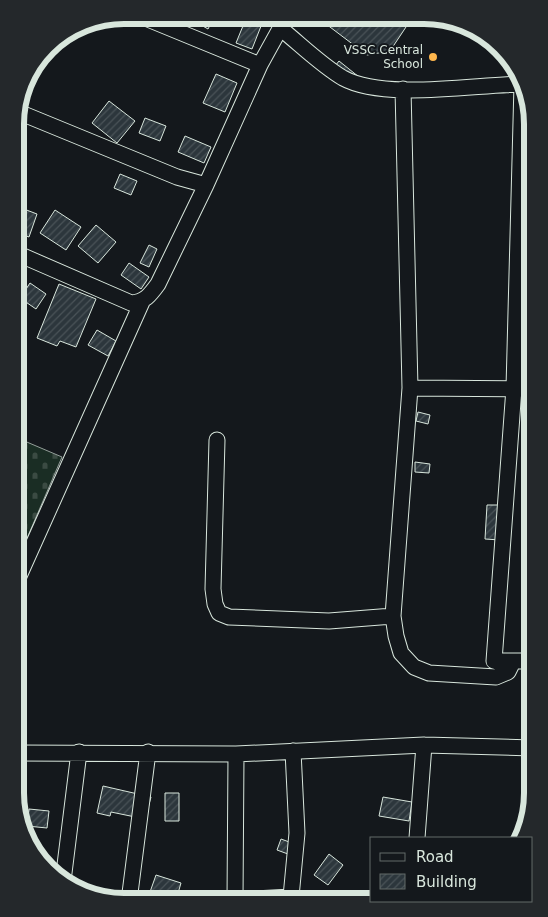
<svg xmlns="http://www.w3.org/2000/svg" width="548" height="917" font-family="'DejaVu Sans',sans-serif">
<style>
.cemetery{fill:url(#cemetery-stones);stroke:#939e99}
.building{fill:url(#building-hatch);stroke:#d8e6dc}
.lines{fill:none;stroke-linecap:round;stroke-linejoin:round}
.minor-casing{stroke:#d8e6dc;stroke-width:17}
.minor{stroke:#14181c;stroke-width:15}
.poi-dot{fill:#ffb74d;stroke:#14181c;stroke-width:2}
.labels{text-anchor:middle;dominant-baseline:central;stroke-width:4;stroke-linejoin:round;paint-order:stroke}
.poi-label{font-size:12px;fill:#d8e6dc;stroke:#14181c;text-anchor:end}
.rim{fill:none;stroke:#d8e6dc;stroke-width:6}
</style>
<defs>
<pattern id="cemetery-stones" width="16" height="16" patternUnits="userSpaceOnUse" patternTransform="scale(1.25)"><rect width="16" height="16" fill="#1a2d24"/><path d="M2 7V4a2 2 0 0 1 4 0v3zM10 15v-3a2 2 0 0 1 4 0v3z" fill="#3b4b43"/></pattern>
<pattern id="building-hatch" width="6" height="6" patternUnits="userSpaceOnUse" patternTransform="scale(1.25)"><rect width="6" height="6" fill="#2c363c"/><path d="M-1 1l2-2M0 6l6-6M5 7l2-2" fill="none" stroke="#4a5358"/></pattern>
</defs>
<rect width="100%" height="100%" fill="#14181c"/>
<path class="cemetery" d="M15,437L62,457L15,566Z"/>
<path class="building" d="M197,15L215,16L208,29L194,21Z
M247,16H265L252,49L236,43Z
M332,16H360L369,24L375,17H406L408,24L390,51L367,55L326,24Z
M339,61L359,77L332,70Z
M216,74L237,83L225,112L203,103Z
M109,101L135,121L117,143L92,123Z
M145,118L166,126L160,141L139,133Z
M185,136L211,147L204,163L178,152Z
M120,174L137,181L131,195L114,188Z
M526,175L533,176V190H525Z
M16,206L37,214L29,237L16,232Z
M55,210L81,227L66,250L40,233Z
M96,225L116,242L98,263L78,246Z
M149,245L157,249L149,267L140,263Z
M129,263L149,277L141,289L121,275Z
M30,283L46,294L36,309L20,298Z
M59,284L96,299L76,347L60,341L57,346L37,338Z
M97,330L116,341L108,356L88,345Z
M418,412L430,415L428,424L416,421Z
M415,462L430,464L429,473L415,472Z
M487,505H502L500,540L485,539Z
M103,786L151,797L145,819L111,812L110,816L97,813Z
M165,793H179V821H165Z
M383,797L412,802L409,821L379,816Z
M29,809L49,811L47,828L27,826Z
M281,839L292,843L288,854L277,850Z
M329,854L343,865L328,885L314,875Z
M156,875L181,883L176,900L150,892Z
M320,894L328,901L327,902L314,901Z"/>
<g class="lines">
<g class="minor-casing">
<path id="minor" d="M138,15L260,65
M280,28C300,44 321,65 343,78C385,101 477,84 525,84
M403,89L410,388L393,616L396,636L401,653L414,667L429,673L496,677L508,672L511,666L494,661L514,388L522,84
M16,111L177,177L206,185L260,65L287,16
M16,253L131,303C145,302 150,295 158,284L206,185
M410,388L533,389
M217,440L213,589L215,604L219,613L229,617L329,621L393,616
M15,585L142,302
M502,661H533
M15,753L236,754L424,745L533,748
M417,838L424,745
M63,881L79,752
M235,900L291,897L297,833L293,751
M129,901L148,752
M235,901L236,754
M412,902V901"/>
</g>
<use href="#minor" class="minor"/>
</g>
<circle class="poi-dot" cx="433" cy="57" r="5"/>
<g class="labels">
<g class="poi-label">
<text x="423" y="50">VSSC Central<tspan x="423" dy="14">School</tspan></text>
</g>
</g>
<path d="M0 0H548V917H0ZM124 24H424A100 100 0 0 1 524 124V793A100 100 0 0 1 424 893H124A100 100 0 0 1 24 793V124A100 100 0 0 1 124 24Z" fill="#24282b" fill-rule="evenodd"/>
<path class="rim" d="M124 24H424A100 100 0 0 1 524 124V793A100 100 0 0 1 424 893H124A100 100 0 0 1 24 793V124A100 100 0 0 1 124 24Z"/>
<rect x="370" y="837" width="162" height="65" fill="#14181c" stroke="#626a69"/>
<rect x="380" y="853" width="25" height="8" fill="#14181c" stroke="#626a69"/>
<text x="416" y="862" font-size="15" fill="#d8e6dc">Road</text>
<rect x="380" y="874" width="25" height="15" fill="url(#building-hatch)" stroke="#626a69"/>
<text x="416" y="887" font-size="15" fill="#d8e6dc">Building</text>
</svg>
